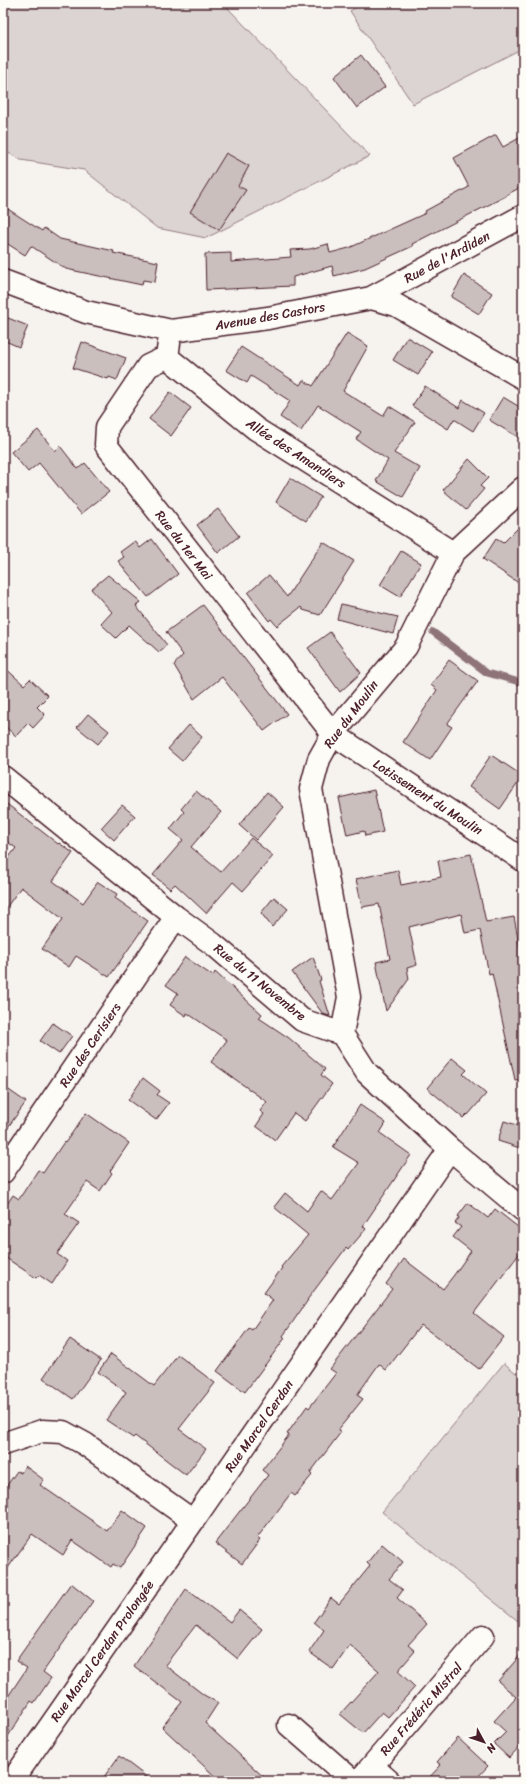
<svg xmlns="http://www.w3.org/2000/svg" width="526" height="1784" font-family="Sriracha,sans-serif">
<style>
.green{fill:#dcd4d2;stroke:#937a7e}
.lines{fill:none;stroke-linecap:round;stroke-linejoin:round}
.stream{stroke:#8e7378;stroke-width:7}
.building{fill:#cbbfbe;stroke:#4a1f2b}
.minor-casing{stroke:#4a1f2b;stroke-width:25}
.minor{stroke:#fdfcf7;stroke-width:22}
.labels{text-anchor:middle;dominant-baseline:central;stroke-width:3;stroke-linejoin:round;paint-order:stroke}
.street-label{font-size:13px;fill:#4a1f2b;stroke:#fdfcf7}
</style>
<rect width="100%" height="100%" fill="#f6f3ef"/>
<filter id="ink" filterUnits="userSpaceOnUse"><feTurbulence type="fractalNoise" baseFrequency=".025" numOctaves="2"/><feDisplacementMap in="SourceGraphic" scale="8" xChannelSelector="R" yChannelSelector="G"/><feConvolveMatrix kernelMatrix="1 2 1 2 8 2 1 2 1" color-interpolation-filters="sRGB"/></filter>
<g filter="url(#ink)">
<path class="green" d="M3,3H223L370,156L206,238L157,228L84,170L21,160L3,150Z
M363,3H523V48L413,104L350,11Z
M504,1363L523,1379V1463L521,1465L523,1467V1625L382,1512Z"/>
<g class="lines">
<path class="stream" d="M433,632L487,673L523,683"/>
</g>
<path class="building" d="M361,55L385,87L357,108L334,77Z
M496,135L503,147L523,136V186L506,195V196L412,244L413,246L365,268L334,276L332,266L293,277V286L206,290L205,254L231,253V262L291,257L290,250L310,249L328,244L330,253L349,248L426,213L425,211L469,187L454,158Z
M226,153L249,166L238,186L246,190L219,230L190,212Z
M3,206L42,231L44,228L60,239L114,251L113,253L158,262L155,282L143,280L142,285L66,269L31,246L25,255L3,241Z
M464,275L492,293L479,314L451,297Z
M3,316L28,326L19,347L3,340Z
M347,333L368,346L343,391L383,416L389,406L415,422L394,453L420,468L403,497L376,481L388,460L356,439L361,432L318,405L301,431L280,417L290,401L251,376L247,383L226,370L241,347L300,385L303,380L313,386Z
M407,337L432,352L418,375L393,360Z
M82,342L126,358L117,380L109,377L108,379L73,368Z
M425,386L459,408L463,400L484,413L473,431L454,419L448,429L412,406Z
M170,392L191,408L171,436L149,419Z
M503,397L523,409V440L489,420Z
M38,430L55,451L60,446L78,469L85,463L109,492L81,514L39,463L28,472L11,452Z
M469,459L488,478L480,486L484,489L466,510L443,490Z
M290,478L321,497L306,521L276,502Z
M218,509L239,536L218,553L197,525Z
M523,523V586L483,559L496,539L503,543Z
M152,539L178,574L148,597L118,561L124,557L120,552L135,541L140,548Z
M323,542L354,561L320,615L303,610L301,607L277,626L271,619L269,621L248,593L269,575L287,597Z
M401,551L421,563L400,597L380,585Z
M108,575L141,602L136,606L167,645L159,652L129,625L116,638L101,624L112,612L91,589Z
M341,604L398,617L393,634L337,619Z
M203,605L287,714L264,731L222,677L194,699L174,665L183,655L166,632Z
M330,632L361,673L340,692L308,648Z
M449,660L478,681L447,724L452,727L430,760L403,742L437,690L431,685Z
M3,666L24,685L30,679L48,696L37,707L45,715L33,728L28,723L16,736L3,725Z
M88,714L109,731L98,744L77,727Z
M189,725L202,737L182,761L168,749Z
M491,755L523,776L500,809L469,787Z
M374,790L383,832L365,836L364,831L347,835L339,798Z
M196,791L221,812L191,847L221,872L251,838L273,856L243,891L233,882L206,913L175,884L170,889L153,875L183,840L170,829L184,812L181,809Z
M267,792L284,807L256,840L239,825Z
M3,801L58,844L59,843L73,853L53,881L83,903L98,882L117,894L115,898L148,921L109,977L76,956L69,967L42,949L63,919L21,887L3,912V865L16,848L3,839Z
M122,805L135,816L114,840L101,828Z
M471,854L486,922L514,917L523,965V1079L515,1080L492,973L489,974L480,930L465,933L461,914L409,927L417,965L407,968L409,979L386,1011L376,962L390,959L379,904L362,907L356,879L398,870L401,885L441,877L438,861Z
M274,897L288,909L272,927L261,913Z
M185,957L213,976L215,972L226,982L262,1014L259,1018L289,1038L325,1069L321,1075L332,1084L305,1121L294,1113L275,1140L256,1126L264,1114L260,1111L267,1102L211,1062L227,1040L187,1013L186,1016L170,1005L178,993L166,985Z
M313,957L321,980L319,981L330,1016L323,1014L292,972Z
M53,1023L72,1036L59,1054L40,1041Z
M452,1058L467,1070L463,1074L486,1094L468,1115L467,1114L463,1118L427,1088Z
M143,1078L160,1091L157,1095L169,1103L156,1120L128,1100Z
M3,1086L26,1102L3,1134Z
M360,1105L386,1123L380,1133L411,1155L363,1226L366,1229L348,1250L346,1248L307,1300H308L283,1336L285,1338L245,1392L217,1371L249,1328L252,1330L273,1300L264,1293L282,1268L281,1267L308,1235L274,1207L285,1193L307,1211L321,1191L332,1200L359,1163L333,1147Z
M86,1113L129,1143L110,1171L112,1173L100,1191L87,1182L65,1214L79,1223L57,1254L67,1261L52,1284L39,1275L36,1278L3,1256V1210L13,1195L19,1199L38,1170L43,1173L64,1142L65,1143Z
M504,1121L523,1127V1149L498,1141Z
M468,1203L488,1218L495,1209L523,1231V1249L474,1313L504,1337L479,1369L421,1325L386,1370L379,1364L357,1395L363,1399L338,1430L341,1432L310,1473L312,1475L295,1496L291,1493L257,1538L260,1540L242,1564L215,1543L268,1475L262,1470L289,1435L287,1434L307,1406L309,1408L336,1373L330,1369L392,1289L386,1284L404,1259L443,1289L454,1275L471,1251L453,1237L461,1227L455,1223L459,1218L458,1216Z
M70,1339L101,1360L73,1399L43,1378Z
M111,1354L154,1386L178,1355L215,1383L179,1429L206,1449L186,1475L135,1436L133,1438L106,1420L126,1392L98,1372Z
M25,1466L44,1480L40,1485L107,1531L122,1510L147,1528L120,1568L113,1564L111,1567L72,1540L63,1555L32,1534L3,1575V1491L17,1471L21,1473Z
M382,1544L403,1562L389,1579L403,1590L397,1598L427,1624L408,1645L415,1651L398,1671L415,1687L388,1717L382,1712L363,1733L340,1714L379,1671L350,1645L333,1669L309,1652L324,1630L314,1622L331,1598L339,1604L370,1566L367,1563Z
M71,1583L93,1601L43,1672L51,1678L34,1703L31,1701L3,1744V1704L27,1668L16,1661Z
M186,1589L230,1622L239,1610L262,1629L238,1659L196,1625L165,1665L204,1695L218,1703L205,1723L268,1781H220L162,1727L182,1702L134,1666Z
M523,1652V1747L521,1745L509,1758L494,1744L506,1732L494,1721L516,1697L498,1681Z
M458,1738L488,1766L474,1781H426L441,1765L437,1762Z
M119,1756L152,1781H101Z"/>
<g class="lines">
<g class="minor-casing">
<path id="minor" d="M3,281L86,312L171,331L268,318L371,298L396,305L523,378
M371,298L523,216
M169,343L167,357L256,429L453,553
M167,357L148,366L107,427L106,445L333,734L523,860
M3,777L176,917L213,944L302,1020L342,1034L367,1073L450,1149L523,1210
M342,1034L349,997L311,789L319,759L333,734L406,647L453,553L523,488
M3,1172L176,917
M3,1444L42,1431L63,1432L85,1444L193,1521L450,1149
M289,1725L353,1781
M372,1766L389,1781
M12,1781L193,1521
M359,1781L483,1636"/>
</g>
<use href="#minor" class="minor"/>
</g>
</g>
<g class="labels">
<g class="street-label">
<text transform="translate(447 257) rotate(-28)">Rue de l'Ardiden</text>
<text transform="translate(270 316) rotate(-10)">Avenue des Castors</text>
<text transform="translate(296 453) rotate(33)">Allée des Amandiers</text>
<text transform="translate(184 545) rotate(52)">Rue du 1er Mai</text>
<text transform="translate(351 714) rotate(-53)">Rue du Moulin</text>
<text transform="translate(428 797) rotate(33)">Lotissement du Moulin</text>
<text transform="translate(260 982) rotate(39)">Rue du 11 Novembre</text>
<text transform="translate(90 1045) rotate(-56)">Rue des Cerisiers</text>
<text transform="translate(259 1426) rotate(-55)">Rue Marcel Cerdan</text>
<text transform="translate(102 1651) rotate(-55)">Rue Marcel Cerdan Prolongée</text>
<text transform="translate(421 1709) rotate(-49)">Rue Frédéric Mistral</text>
</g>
</g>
<rect width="526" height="1784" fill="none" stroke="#fdfcf7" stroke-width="16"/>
<rect x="8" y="8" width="510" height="1768" fill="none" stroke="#4a1f2b" stroke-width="1.5" filter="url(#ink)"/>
<g transform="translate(484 1742) rotate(130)" stroke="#fdfcf7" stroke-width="3" paint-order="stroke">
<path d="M0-3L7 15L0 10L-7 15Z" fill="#4a1f2b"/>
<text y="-6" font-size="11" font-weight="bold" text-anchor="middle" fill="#4a1f2b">N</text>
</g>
</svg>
